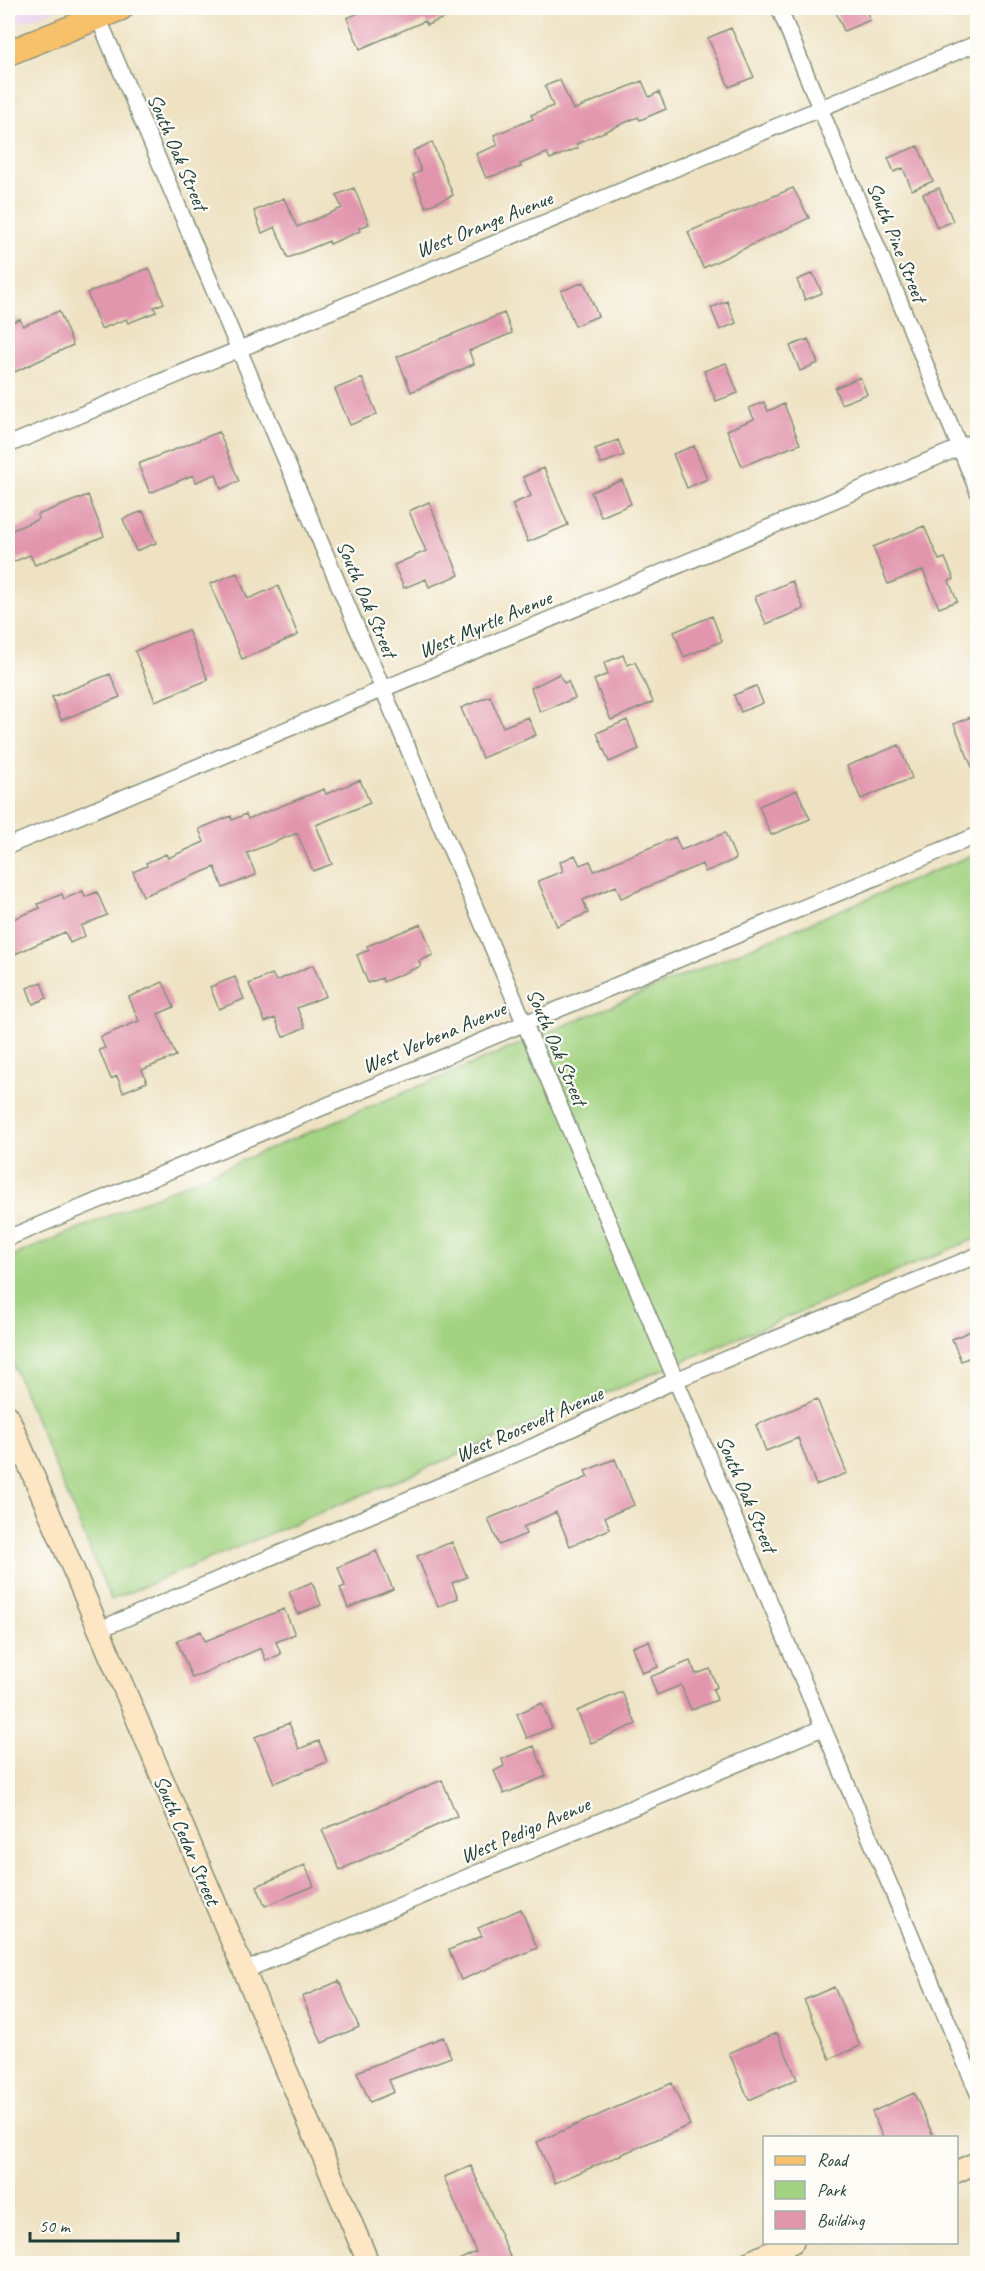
<svg xmlns="http://www.w3.org/2000/svg" width="985" height="2271" font-family="Caveat,sans-serif">
<style>
.built{fill:#ead1ec}
.green{fill:#a3d382;stroke:#61885b;stroke-width:1.5}
.building{fill:#e296ae}
.lines{fill:none;stroke-linecap:round;stroke-linejoin:round}
.street-casing{stroke:#86907b;stroke-width:18}
.secondary-casing{stroke:#86907b;stroke-width:24}
.primary-casing{stroke:#86907b;stroke-width:27}
.street{stroke:#fff;stroke-width:15}
.secondary{stroke:#fce6c4;stroke-width:21}
.primary{stroke:#f7c06b;stroke-width:24}
.labels{text-anchor:middle;dominant-baseline:central;stroke-width:4.5;stroke-linejoin:round;paint-order:stroke}
.street-label{font-size:21px;fill:#1f3d34;stroke:#fdfcf7}
</style>
<rect width="100%" height="100%" fill="#fdfcf7"/>
<filter id="ink" filterUnits="userSpaceOnUse"><feTurbulence type="fractalNoise" baseFrequency=".0167" numOctaves="2"/><feDisplacementMap in="SourceGraphic" scale="12" xChannelSelector="R" yChannelSelector="G"/><feConvolveMatrix kernelMatrix="1 2 1 2 8 2 1 2 1" color-interpolation-filters="sRGB"/></filter>
<filter id="wash" filterUnits="userSpaceOnUse"><feTurbulence type="fractalNoise" baseFrequency=".008" numOctaves="4" result="noise"/><feDisplacementMap in="SourceGraphic" scale="24" xChannelSelector="R" yChannelSelector="G"/><feGaussianBlur stdDeviation="1.35" result="paint"/><feColorMatrix in="noise" values="0 0 0 0 0 0 0 0 0 0 0 0 0 0 0 0 0 1.4 0 .05"/><feComposite in="paint" operator="in"/></filter>
<g filter="url(#wash)">
<rect width="100%" height="100%" fill="#eee2c2"/>
<path class="built" d="M8,8H63L8,27Z"/>
<path class="green" d="M977,853V1238L111,1600L8,1353V1258Z"/>
<g id="blocks">
<path class="building" d="M371,8H468L427,25L425,21L360,49L347,18Z
M834,8H865L870,20L844,31Z
M731,28L754,77L729,87L708,38Z
M560,80L573,110L642,81L649,97L659,92L666,109L640,120L638,117L576,144L578,148L550,159L547,153L520,164L521,167L486,178L476,154L498,145L494,135L533,119L531,115L553,106L545,86Z
M432,142L453,195L426,207L413,175L421,171L413,151Z
M918,146L933,181L912,190L903,168L894,172L888,158Z
M354,188L369,224L359,228L360,231L330,244L329,241L288,258L275,227L262,233L254,211L284,198L297,227L342,208L336,195Z
M793,188L809,218L703,268L688,232Z
M939,188L953,221L937,228L923,194Z
M149,268L164,303L154,307L156,312L128,323L126,319L101,329L87,293Z
M813,273L822,293L805,300L797,280Z
M584,282L598,316L575,326L561,291Z
M727,301L736,323L720,330L711,308Z
M59,311L73,345L8,375V324L20,319L23,326Z
M504,313L512,333L469,351L474,364L411,392L397,357Z
M808,339L818,363L800,371L790,346Z
M726,363L738,393L716,401L704,371Z
M860,377L867,394L841,404L835,388Z
M362,378L377,414L350,425L335,389Z
M764,402L768,411L784,404L800,444L742,466L727,430L754,419L749,408Z
M219,432L239,481L221,489L216,474L196,482L193,475L150,493L138,464Z
M618,440L624,455L601,464L595,449Z
M694,446L707,479L687,488L673,454Z
M544,468L568,525L528,542L512,504L531,496L523,477Z
M622,480L631,504L601,517L591,492Z
M88,495L104,536L35,565L30,555L8,564V532L38,519L37,515Z
M429,502L459,575L429,587L426,579L404,588L394,565L426,551L409,511Z
M143,511L156,543L136,551L123,519Z
M924,526L939,560L945,558L954,579L949,581L957,601L939,608L923,570L888,584L873,547Z
M237,573L248,599L278,586L298,635L242,659L210,584Z
M792,581L804,609L766,624L755,597Z
M712,616L722,641L684,657L674,632Z
M188,630L208,680L155,701L135,651Z
M623,655L627,665L635,662L653,702L611,720L594,680L608,674L604,663Z
M110,674L120,697L61,720L52,697Z
M559,674L564,683L568,681L575,698L540,712L531,688Z
M756,686L763,703L741,712L734,695Z
M490,696L503,727L528,717L536,735L482,758L461,708Z
M978,714V779H977L954,724Z
M627,720L639,749L609,762L597,733Z
M899,745L912,778L861,799L847,766Z
M360,780L370,803L316,825L332,864L313,871L297,833L247,853L256,875L223,888L215,867L143,896L133,872L147,866L146,863L166,854L168,858L204,842L199,829L231,816L232,820L246,814L248,819L324,789L326,794Z
M797,790L810,819L771,835L759,806Z
M725,833L736,859L705,872L702,864L621,898L616,886L583,900L588,913L557,926L538,881L563,871L560,862L575,855L580,865L590,861L594,871L675,837L681,850Z
M83,891L85,897L97,892L107,915L81,926L85,936L70,943L65,932L8,957V908L13,919L40,908L38,904L62,894L64,899Z
M421,924L433,955L419,961L421,966L383,982L382,978L368,983L357,955L369,950L367,946Z
M313,965L326,996L297,1008L305,1027L283,1037L275,1018L265,1022L249,984L272,974L276,981Z
M235,977L244,999L219,1009L210,987Z
M41,982L47,998L33,1004L27,988Z
M163,982L174,1007L158,1014L176,1056L142,1070L147,1082L123,1092L117,1076L111,1079L99,1050L105,1048L100,1037L139,1021L129,997Z
M978,1328V1354L961,1361L952,1339Z
M817,1399L847,1473L816,1485L798,1438L766,1451L756,1425Z
M615,1459L634,1505L605,1517L610,1529L570,1546L556,1512L523,1527L526,1534L499,1545L488,1519L588,1477L585,1471Z
M452,1542L467,1577L452,1583L458,1598L438,1607L417,1556Z
M376,1551L393,1589L348,1608L340,1588L345,1586L338,1567Z
M312,1582L321,1605L298,1614L289,1592Z
M284,1609L295,1634L276,1642L281,1654L266,1661L261,1648L192,1678L177,1641L201,1631L205,1641Z
M649,1641L658,1667L642,1673L632,1647Z
M690,1661L696,1674L710,1669L717,1687L713,1689L717,1700L691,1710L681,1685L657,1695L650,1677Z
M622,1692L636,1724L591,1743L577,1711Z
M542,1703L552,1728L527,1738L517,1714Z
M289,1723L299,1749L319,1741L327,1762L274,1783L255,1737Z
M534,1746L546,1776L504,1794L494,1771L504,1766L502,1759Z
M442,1780L457,1816L340,1870L322,1830Z
M305,1865L314,1886L265,1906L257,1886Z
M521,1909L537,1948L461,1980L449,1950L482,1936L478,1928Z
M339,1981L359,2027L322,2043L302,1997Z
M834,1987L860,2046L830,2059L804,2000Z
M777,2033L797,2079L749,2100L729,2053Z
M443,2037L451,2057L389,2080L394,2092L370,2102L357,2072Z
M672,2083L690,2125L555,2183L537,2142Z
M914,2093L934,2138H883L872,2112Z
M471,2166L513,2264H450L476,2252L444,2177Z"/>
</g>
</g>
<g filter="url(#ink)">
<use href="#blocks" fill-opacity="0" stroke="#86907b" stroke-width="1.5"/>
<g class="lines">
<g class="street-casing">
<path id="street" d="M779,8L978,492
M95,10L978,2093
M8,445L978,43
M8,846L978,440
M8,1238L978,835
M98,1630L532,1447L676,1380L978,1255
M244,1971L822,1728"/>
</g>
<g class="secondary-casing">
<path id="secondary" d="M8,1416L369,2264
M956,2172L978,2162
M745,2264L793,2242"/>
</g>
<g class="primary-casing">
<path id="primary" d="M8,53L121,8"/>
</g>
<use href="#street" class="street"/>
<use href="#secondary" class="secondary"/>
<use href="#primary" class="primary"/>
</g>
</g>
<g class="labels">
<g class="street-label">
<text transform="translate(178 152) rotate(67)">South Oak Street</text>
<text transform="translate(484 224) rotate(-22)">West Orange Avenue</text>
<text transform="translate(897 242) rotate(68)">South Pine Street</text>
<text transform="translate(367 599) rotate(67)">South Oak Street</text>
<text transform="translate(485 624) rotate(-23)">West Myrtle Avenue</text>
<text transform="translate(434 1037) rotate(-23)">West Verbena Avenue</text>
<text transform="translate(557 1047) rotate(67)">South Oak Street</text>
<text transform="translate(529 1424) rotate(-24)">West Roosevelt Avenue</text>
<text transform="translate(747 1494) rotate(67)">South Oak Street</text>
<text transform="translate(525 1830) rotate(-23)">West Pedigo Avenue</text>
<text transform="translate(187 1840) rotate(67)">South Cedar Street</text>
</g>
</g>
<rect width="985" height="2271" fill="none" stroke="#fdfcf7" stroke-width="30"/>
<rect x="763" y="2136" width="195" height="108" fill="#fdfcf7" stroke="#a4b0a9" stroke-width="1.5"/>
<rect x="775" y="2156" width="30" height="9" fill="#f7c06b" stroke="#a4b0a9" stroke-width="1.5"/>
<text x="817" y="2166" font-size="18" fill="#1f3d34">Road</text>
<rect x="775" y="2181" width="30" height="18" fill="#a3d382" stroke="#a4b0a9" stroke-width="1.5"/>
<text x="817" y="2196" font-size="18" fill="#1f3d34">Park</text>
<rect x="775" y="2211" width="30" height="18" fill="#e296ae" stroke="#a4b0a9" stroke-width="1.5"/>
<text x="817" y="2226" font-size="18" fill="#1f3d34">Building</text>
<path d="M30 2232v9h148v-9" fill="none" stroke="#1f3d34" stroke-width="3"/>
<text x="39" y="2232" font-size="18" fill="#1f3d34" stroke="#fdfcf7" stroke-width="4.5" paint-order="stroke">50 m</text>
</svg>
